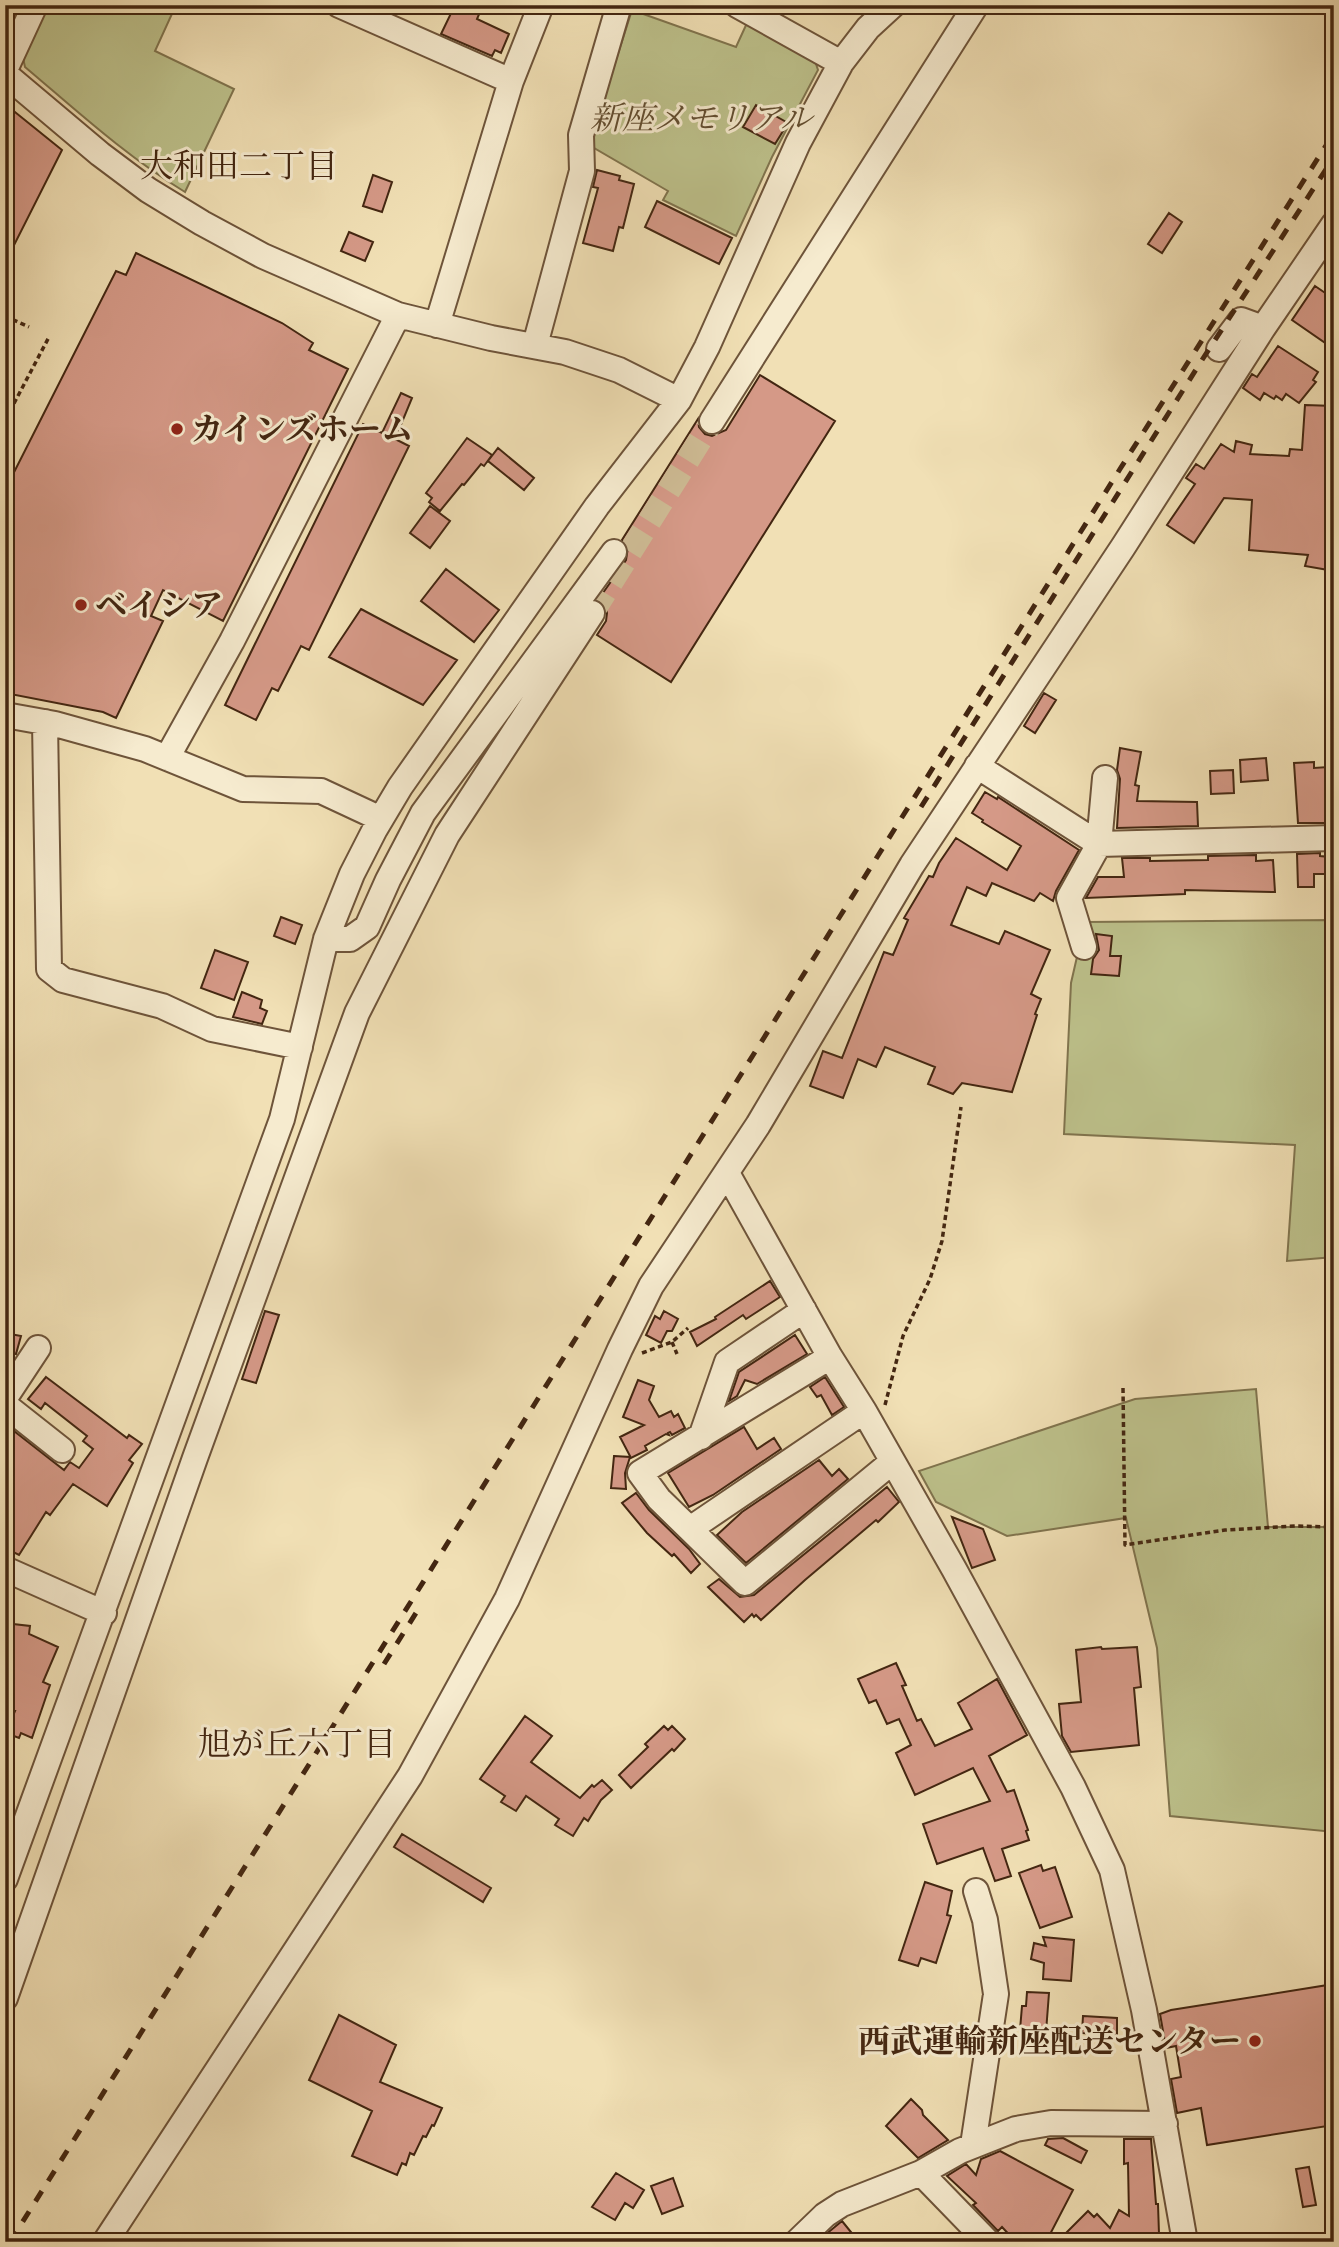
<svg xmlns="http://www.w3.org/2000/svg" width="1339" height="2247" font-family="'EB Garamond','Noto Serif JP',serif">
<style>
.green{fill:#bdc18b;stroke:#80744e;stroke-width:2}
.building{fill:#d59987;stroke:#432611;stroke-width:2}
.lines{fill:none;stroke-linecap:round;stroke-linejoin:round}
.minor-tunnel{stroke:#cebb94;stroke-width:24;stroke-dasharray:24 12;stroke-linecap:butt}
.minor-casing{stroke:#6e543a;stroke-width:28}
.path{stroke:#432611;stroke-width:3.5;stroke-dasharray:5 3.5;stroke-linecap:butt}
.minor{stroke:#f6ebcf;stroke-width:24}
.rail{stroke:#432611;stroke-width:5;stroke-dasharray:12 12;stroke-linecap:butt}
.poi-dot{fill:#8f2418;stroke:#f6ebcf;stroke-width:2.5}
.labels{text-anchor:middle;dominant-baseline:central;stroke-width:6;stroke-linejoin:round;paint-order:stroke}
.park-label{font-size:32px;font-style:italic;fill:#624d30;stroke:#f6ebcf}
.poi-label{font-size:32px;font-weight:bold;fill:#432611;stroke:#f6ebcf;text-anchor:start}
.neighbourhood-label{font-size:33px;fill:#432611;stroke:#f6ebcf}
</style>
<rect width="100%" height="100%" fill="#f1e0b5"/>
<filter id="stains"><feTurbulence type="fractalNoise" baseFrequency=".00286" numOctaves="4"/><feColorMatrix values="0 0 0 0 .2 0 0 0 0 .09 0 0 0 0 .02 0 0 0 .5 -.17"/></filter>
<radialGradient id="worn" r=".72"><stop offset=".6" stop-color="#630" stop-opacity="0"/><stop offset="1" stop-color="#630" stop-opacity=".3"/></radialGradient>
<path class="green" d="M47,5H176L155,51L234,89L185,192C127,157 77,111 25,67L23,58Z
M632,10L736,47L747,23L815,61L818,70L772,157L736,236L663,200L668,191L589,145Z
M1334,920V1257L1287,1261L1295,1145L1064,1134L1071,983L1085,922Z
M1256,1389L1268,1527H1334V1832L1170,1816L1157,1648L1126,1518L1007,1536L936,1502L919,1471L1135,1399Z"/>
<path class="building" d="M455,5H483L477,19L509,34L501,53L495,50L492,56L441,34Z
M5,104L62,150L5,263Z
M756,105L788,123L775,144L743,127Z
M597,170L620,176L619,180L634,184L623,228L619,227L613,251L583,243L598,188L593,187Z
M373,175L392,182L382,212L363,206Z
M657,201L732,238L719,264L645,227Z
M1169,213L1182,222L1162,253L1148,244Z
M349,232L373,242L365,261L341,251Z
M136,253L282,323L313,343L309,350L348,369L223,621L163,590L151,616L163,621L116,718L103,712L5,693V490L116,271L126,275Z
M1315,286L1334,299V349L1292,320Z
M1278,346L1318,372L1313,380L1316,382L1299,403L1286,394L1282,400L1276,396L1274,399L1264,393L1260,400L1243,388L1252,374L1257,377Z
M760,375L835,421L671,682L597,635L606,621L607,613L605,606L598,600L626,560L628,547L622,540L698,419L699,427L705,434L712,436L726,430Z
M401,393L412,398L395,439L409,446L309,650L301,646L278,691L272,688L256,720L225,705L363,424L382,433Z
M1305,405L1334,406V571L1305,566L1308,555L1249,550L1252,500L1224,498L1194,543L1167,525L1195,484L1186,478L1196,464L1204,469L1221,444L1234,452L1236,441L1252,445L1250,454L1289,456L1290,449L1302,450Z
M467,438L492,455L484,466L481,464L464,485L462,484L440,511L429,502L432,498L426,493Z
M498,448L534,478L524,490L488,461Z
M430,506L450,521L430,548L410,533Z
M446,569L499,610L474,642L421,601Z
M361,609L457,660L423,705L329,657Z
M1044,693L1056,700L1035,733L1024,726Z
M1120,748L1141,752L1135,785L1139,786L1137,801L1197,802L1198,826L1117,828L1120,779L1117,770Z
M1266,758L1268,780L1241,782L1240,760Z
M1314,762V768L1328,767V770H1333L1334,823H1298L1294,763Z
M1233,770L1234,793L1211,794L1210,771Z
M985,792L997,799L998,797L1079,850L1056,891L1053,901L1040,893L1034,901L992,883L986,896L967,887L951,925L999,944L1005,931L1050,950L1031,994L1041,999L1035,1014L1037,1015L1012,1092L962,1083L953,1094L928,1084L935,1067L885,1047L876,1067L858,1059L843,1098L810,1086L823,1051L842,1058L884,952L893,955L908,920L904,918L929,876L933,877L939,863L956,838L1007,870L1021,846L982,822L983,820L972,813Z
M1320,853V856L1330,857L1329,874H1314V887H1298L1297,854Z
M1256,855V861L1273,860L1275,892L1185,890V894L1086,898L1098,877H1124L1122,858H1150V861L1208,860V856Z
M281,917L302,925L295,944L274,936Z
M1096,934L1112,936L1110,956H1121L1119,976L1091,974L1093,959L1099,950Z
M215,950L248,962L234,1000L201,988Z
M242,992L262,1000L260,1008L267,1011L262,1024L233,1017Z
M770,1281L780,1297L746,1319L743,1315L697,1346L690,1332L716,1319L715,1317Z
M265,1311L279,1315L256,1383L242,1379Z
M664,1311L678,1319L672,1331H667L661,1343L646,1335L655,1316L660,1319Z
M5,1333L21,1336L16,1354L5,1352Z
M795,1335L807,1354L757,1384L745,1380L737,1396L729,1401L739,1372Z
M46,1377L127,1438L129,1435L142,1444L129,1460L133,1463L107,1506L73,1484L50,1515L46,1512L19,1555L5,1548V1424L64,1470L70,1462L79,1468L93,1449L83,1441L87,1436L45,1403L41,1409L28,1399Z
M825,1377L844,1407L832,1415L821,1395L817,1397L810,1387Z
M638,1380L654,1386L649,1400L659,1417L671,1411L674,1417L678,1414L685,1428L672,1435L670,1432L668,1433L669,1435L666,1434L645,1446L647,1450L631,1458L620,1437L644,1425L623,1417Z
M744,1427L757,1449L774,1438L781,1449L713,1495L689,1507L668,1473Z
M614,1456L630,1457L625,1473L626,1489L611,1488Z
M819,1460L832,1476L839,1469L848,1479L746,1563L717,1535L742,1512Z
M887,1487L899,1502L878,1522L876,1520L805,1580L761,1620L756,1615L754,1617L752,1614L744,1622L708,1587L719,1579L740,1597L754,1595Z
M636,1493L649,1510L689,1549L700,1564L691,1573L674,1554L672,1556L647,1533L622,1503Z
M952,1517L983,1529L995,1560L972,1568Z
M13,1624L30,1626L29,1634L58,1647L43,1682L50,1685L32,1738L21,1733L19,1738L6,1733L15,1711H5V1633H12Z
M1101,1647L1102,1649L1137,1647L1141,1687L1134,1688L1139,1745L1071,1752L1062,1736L1059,1704L1081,1702L1076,1650Z
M896,1663L906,1685L902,1686L917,1721L921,1719L935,1746L972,1729L958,1703L997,1679L1027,1735L989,1756L1007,1792L1014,1790L1028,1830L1026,1831L1029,1840L1002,1849L1011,1876L995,1881L983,1848L937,1864L923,1824L990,1801L973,1768L915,1795L896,1753L911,1745L899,1719L887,1724L876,1700L869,1703L858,1679Z
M525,1716L552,1736L531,1762L580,1798L592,1785L594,1787L602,1780L612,1790L601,1800L588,1821L584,1818L573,1836L555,1825L559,1819L526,1796L516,1811L501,1802L505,1796L480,1779Z
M664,1726L668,1730L672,1726L685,1739L674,1751L672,1749L631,1788L619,1775L648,1747L645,1744Z
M402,1834L491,1888L483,1902L394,1847Z
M1041,1865L1043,1871L1055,1867L1072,1917L1040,1928L1019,1873Z
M925,1882L952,1891L947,1915L951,1916L936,1963L921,1958L918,1966L899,1960Z
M1043,1937L1074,1940L1071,1981L1043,1979L1044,1963L1031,1959L1034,1943L1046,1946Z
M1334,1984V2125L1207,2145L1201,2108L1177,2113L1171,2079L1181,2077L1176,2046L1166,2048L1160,2014L1171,2010Z
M1027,1992L1049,1993L1046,2032L1020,2030L1022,2006H1026Z
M339,2015L396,2045L380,2082L442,2108L434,2126L432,2125L426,2137L423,2136L414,2155L410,2153L406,2165L402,2163L397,2175L352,2156L372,2111L309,2080Z
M1083,2016L1117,2018V2035L1082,2033Z
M911,2099L922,2110L923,2115L948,2140L918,2158L886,2126Z
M1063,2138L1087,2151L1081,2163L1045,2145L1048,2139Z
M1124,2139H1151L1156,2204H1158L1159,2234L1117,2235L1123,2242H1057L1088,2211L1094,2217L1097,2214L1110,2228L1119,2210L1129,2216L1128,2163L1124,2164Z
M1000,2151L1073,2190L1046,2242H1016L1002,2227L998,2231L973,2205L976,2203L947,2176L966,2164L976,2175L981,2159Z
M1309,2167L1316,2205L1303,2207L1296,2169Z
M616,2173L644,2190L633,2208L625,2203L615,2220L592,2207Z
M673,2178L683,2206L662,2214L651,2186Z
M842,2221L859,2242H831L825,2235Z"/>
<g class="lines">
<path class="minor-tunnel" d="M592,613L712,421"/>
<g class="minor-casing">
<path id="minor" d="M339,5L511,81
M737,5L841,63
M5,70L35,5
M5,74L100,154L148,190L202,223L263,256L398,315L491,338L565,352L619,370L679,400
M437,325L511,81L541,5
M535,345L582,171L581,135L619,5
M1219,349L1241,320L1263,328
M712,421L976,5
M5,715L55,724L145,749L243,789L321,791L381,819
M45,722L49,969L63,980L162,1006L212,1029L300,1047
M167,758L232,641L398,315
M977,766L1099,844L1334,838
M326,939H350L367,927L388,880L423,813L614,552
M1084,947L1069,898L1099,844L1105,778
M727,1173L830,1357L864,1411L954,1569L1073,1787L1112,1870L1144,2010L1185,2242
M830,1357L640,1473L659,1499L745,1583L892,1462
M5,1398L38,1348
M5,1405L62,1450
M701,1437L727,1362L804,1310
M690,1529L864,1411
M5,1569L104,1613
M5,1879L282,1119L326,939L352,874L375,829L400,787L597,506L679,400L707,347L798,143L841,63L868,28L893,5
M5,1998L195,1458L357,1013L447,835L592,613
M973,2145L996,1994L985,1920L976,1891
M921,2173L988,2242
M105,2242L410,1776L507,1599L620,1349L651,1286L758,1125L912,865L1123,547L1263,328L1334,224
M797,2242L825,2215L842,2204L921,2173L960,2151L1016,2129L1051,2123L1165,2124"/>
</g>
<path class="path" d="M5,316L29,327
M5,409L13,412L5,427
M10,411L49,337
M672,1342L677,1354
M642,1353L672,1342L688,1328
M1123,1388L1125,1545L1225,1530L1296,1526L1334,1527
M885,1405L903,1336L930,1279L942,1241L961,1107"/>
<use href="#minor" class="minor"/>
<path class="rail" d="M921,807L1202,360L1334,157
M384,1664L421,1605
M10,2242L1120,469L1334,133"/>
</g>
<g class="poi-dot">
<circle cx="177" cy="429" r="7"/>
<circle cx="81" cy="605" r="7"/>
<circle cx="1255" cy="2041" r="7"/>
</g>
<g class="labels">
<g class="park-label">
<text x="701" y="118">新座メモリアル</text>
</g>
<g class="poi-label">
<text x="191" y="429">カインズホーム</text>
<text x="95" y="605">ベイシア</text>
<text x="1241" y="2041" text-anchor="end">西武運輸新座配送センター</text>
</g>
<g class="neighbourhood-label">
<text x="239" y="165">大和田二丁目</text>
<text x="297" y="1743">旭が丘六丁目</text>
</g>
</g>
<rect width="1339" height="2247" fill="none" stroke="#f1e0b5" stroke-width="28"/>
<rect x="7" y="7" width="1325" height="2233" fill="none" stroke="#432611" stroke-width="3.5"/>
<rect x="14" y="14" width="1311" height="2219" fill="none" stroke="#432611" stroke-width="2"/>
<rect width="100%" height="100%" filter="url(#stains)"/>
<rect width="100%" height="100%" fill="url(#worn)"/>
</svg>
